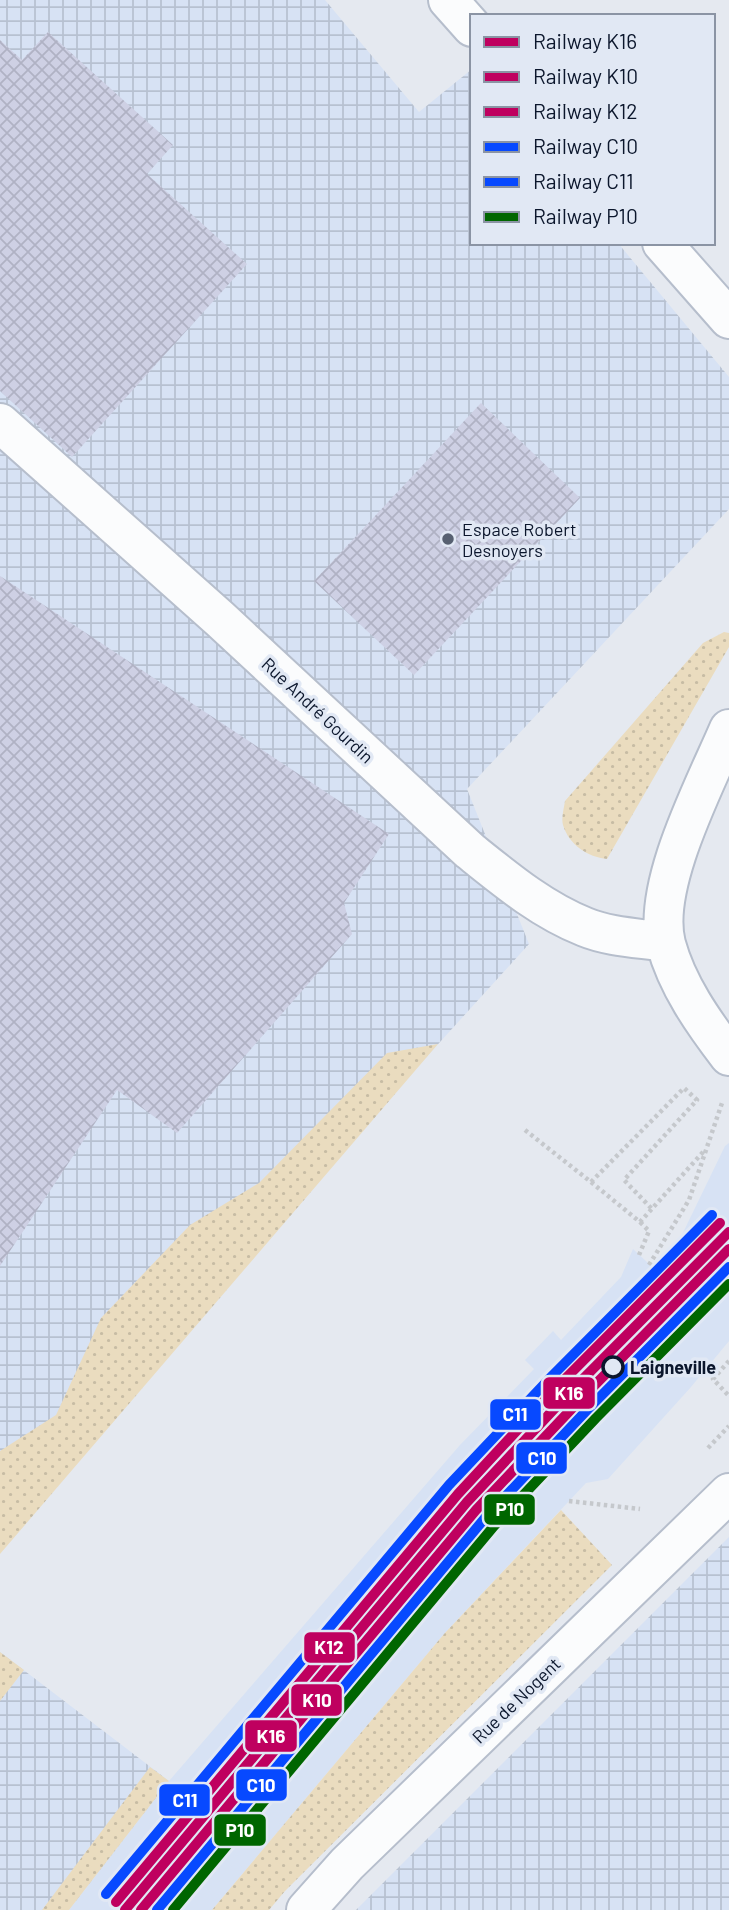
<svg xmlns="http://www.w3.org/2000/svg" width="729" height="1910" font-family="Barlow,sans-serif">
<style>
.built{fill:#d7e2f4}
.industrial{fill:url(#industrial-grid)}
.grass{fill:url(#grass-dots)}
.building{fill:url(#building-cross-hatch)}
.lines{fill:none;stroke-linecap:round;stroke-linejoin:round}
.minor-casing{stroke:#b6becc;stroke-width:42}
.path{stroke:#c5c8cc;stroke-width:4.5;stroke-dasharray:3.5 3.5;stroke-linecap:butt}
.minor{stroke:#fbfcfd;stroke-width:38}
.rail-1-casing{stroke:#e1e8f4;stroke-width:16}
.rail-2-casing{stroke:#e1e8f4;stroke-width:16}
.rail-3-casing{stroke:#e1e8f4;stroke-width:16}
.rail-4-casing{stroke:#e1e8f4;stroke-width:16}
.rail-5-casing{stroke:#e1e8f4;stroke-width:16}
.rail-6-casing{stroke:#e1e8f4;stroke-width:16}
.rail-1{stroke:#bf005f;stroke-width:10}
.rail-2{stroke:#bf005f;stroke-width:10}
.rail-3{stroke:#bf005f;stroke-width:10}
.rail-4{stroke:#0749ff;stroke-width:10}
.rail-5{stroke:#0749ff;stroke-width:10}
.rail-6{stroke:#060;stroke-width:10}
.poi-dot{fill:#576071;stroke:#e1e8f4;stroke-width:2.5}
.stop-dot{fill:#e1e8f4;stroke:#0b162c;stroke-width:3.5}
.labels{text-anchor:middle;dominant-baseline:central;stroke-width:7;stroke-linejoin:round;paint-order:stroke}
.poi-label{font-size:18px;fill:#0b162c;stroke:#e1e8f4;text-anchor:start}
.street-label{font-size:18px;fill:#0b162c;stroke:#e1e8f4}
.stop-label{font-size:18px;font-weight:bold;fill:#0b162c;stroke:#e1e8f4;text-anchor:start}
.line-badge{stroke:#e1e8f4;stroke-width:2.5}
.badge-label{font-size:19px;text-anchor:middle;font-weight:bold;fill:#fff}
</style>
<defs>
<pattern id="industrial-grid" width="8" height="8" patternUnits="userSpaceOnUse" patternTransform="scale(1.75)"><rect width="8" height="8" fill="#d7e2f4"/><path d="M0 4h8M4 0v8" fill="none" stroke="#b7c1d1"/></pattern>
<pattern id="grass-dots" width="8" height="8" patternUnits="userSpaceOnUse" patternTransform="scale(1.75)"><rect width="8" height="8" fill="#eadcbf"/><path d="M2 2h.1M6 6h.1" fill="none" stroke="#c7bca4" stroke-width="1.8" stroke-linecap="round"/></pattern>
<pattern id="building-cross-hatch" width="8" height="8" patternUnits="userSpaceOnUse" patternTransform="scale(1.75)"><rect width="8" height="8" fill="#ced0e4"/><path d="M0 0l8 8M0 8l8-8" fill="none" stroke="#b0b2c4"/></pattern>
</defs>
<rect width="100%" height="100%" fill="#e5e9f0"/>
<path class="built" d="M729,1143V1341L691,1387L608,1479L586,1483L444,1634L212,1910H69L169,1781L460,1445L534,1369L525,1360L553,1331L561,1340L621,1277L633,1249L662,1276L725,1146Z"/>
<path class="industrial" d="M0,0H325L419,112L472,69V243H618L729,377V509L467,789L529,944L263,1237L0,1552Z
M729,1537V1910H356Z
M0,1652L169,1781L69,1910H0Z"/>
<path class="grass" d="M724,632L729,633V647L607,859C588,857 569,845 563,825C561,818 564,808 565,801L703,643Z
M438,1044L0,1554V1451L56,1415L101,1318L190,1225L259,1183L387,1053Z
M561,1510L612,1565L285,1891L269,1910H212L444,1634Z
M0,1652L24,1670L0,1701Z
M150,1767L169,1781L69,1910H42Z"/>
<path class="building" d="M48,32L173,145L147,174L247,264L72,457L0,391V40L22,60Z
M481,403L580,498L414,675L314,581Z
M0,576L389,834L344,903L352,934L177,1133L117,1090L0,1266Z"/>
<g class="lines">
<g class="minor-casing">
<path id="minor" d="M448,0L472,27
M662,243L729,319
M0,423L220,619L470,851C506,880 542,910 585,927C609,937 639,938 665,942
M729,729C706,783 651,886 666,944C677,985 703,1022 729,1056
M306,1910L347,1864L729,1493"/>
</g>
<path class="path" d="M525,1130L591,1182L684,1088L697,1100L624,1180L652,1209
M591,1182L640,1222L704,1151
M639,1255L649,1231L640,1222
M649,1265L689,1200L722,1103
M729,1361L713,1379L729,1396
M708,1448L729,1426
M569,1501L640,1509"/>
<use href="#minor" class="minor"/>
<g class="rail-1-casing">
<path id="rail-1" d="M125,1910L467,1502L570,1392L729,1232"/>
</g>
<g class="rail-2-casing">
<path id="rail-2" d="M141,1910L476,1510L579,1401L729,1249"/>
</g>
<g class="rail-3-casing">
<path id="rail-3" d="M116,1902L458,1494L561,1383L720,1223"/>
</g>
<g class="rail-4-casing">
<path id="rail-4" d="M157,1910L485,1518L588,1409L729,1267"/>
</g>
<g class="rail-5-casing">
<path id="rail-5" d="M106,1894L449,1485L553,1375L712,1215"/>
</g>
<g class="rail-6-casing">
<path id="rail-6" d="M173,1910L494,1526L596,1418L729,1284"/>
</g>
<use href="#rail-1" class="rail-1"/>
<use href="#rail-2" class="rail-2"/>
<use href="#rail-3" class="rail-3"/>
<use href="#rail-4" class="rail-4"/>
<use href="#rail-5" class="rail-5"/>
<use href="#rail-6" class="rail-6"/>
</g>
<circle class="poi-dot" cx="448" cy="539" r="7"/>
<circle class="stop-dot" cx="613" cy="1367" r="10"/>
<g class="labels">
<g class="poi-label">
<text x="462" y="529">Espace Robert<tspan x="462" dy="21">Desnoyers</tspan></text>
</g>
<g class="street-label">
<text transform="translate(318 710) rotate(43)">Rue André Gourdin</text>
<text transform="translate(516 1700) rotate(-44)">Rue de Nogent</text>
</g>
<g class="stop-label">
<text x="630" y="1367">Laigneville</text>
</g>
</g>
<g class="line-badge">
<rect x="542" y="1376" width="54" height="34" rx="7" fill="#bf005f"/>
<rect x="489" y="1398" width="53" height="33" rx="7" fill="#0749ff"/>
<rect x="515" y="1441" width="53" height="34" rx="7" fill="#0749ff"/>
<rect x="483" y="1493" width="53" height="33" rx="7" fill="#060"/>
<rect x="303" y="1631" width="53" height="33" rx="7" fill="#bf005f"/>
<rect x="290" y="1683" width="53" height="34" rx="7" fill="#bf005f"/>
<rect x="244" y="1719" width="54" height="34" rx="7" fill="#bf005f"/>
<rect x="235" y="1768" width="53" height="34" rx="7" fill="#0749ff"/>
<rect x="158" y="1783" width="53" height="34" rx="7" fill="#0749ff"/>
<rect x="213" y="1813" width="54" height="34" rx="7" fill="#060"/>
</g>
<g class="badge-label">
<text x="569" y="1400">K16</text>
<text x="515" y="1421">C11</text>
<text x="542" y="1465">C10</text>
<text x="510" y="1516">P10</text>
<text x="329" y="1654">K12</text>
<text x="317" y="1707">K10</text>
<text x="271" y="1743">K16</text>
<text x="261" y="1792">C10</text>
<text x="185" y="1807">C11</text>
<text x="240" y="1837">P10</text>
</g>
<rect x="470" y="14" width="245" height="231" fill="#e1e8f4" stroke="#8b94a4" stroke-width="2"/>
<rect x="484" y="37" width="35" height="10" fill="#bf005f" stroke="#8b94a4" stroke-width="2"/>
<text x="533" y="49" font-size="21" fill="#0b162c">Railway K16</text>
<rect x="484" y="72" width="35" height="10" fill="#bf005f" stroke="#8b94a4" stroke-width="2"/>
<text x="533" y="84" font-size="21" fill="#0b162c">Railway K10</text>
<rect x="484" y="107" width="35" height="10" fill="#bf005f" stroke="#8b94a4" stroke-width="2"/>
<text x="533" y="119" font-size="21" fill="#0b162c">Railway K12</text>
<rect x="484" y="142" width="35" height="10" fill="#0749ff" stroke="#8b94a4" stroke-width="2"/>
<text x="533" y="154" font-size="21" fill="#0b162c">Railway C10</text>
<rect x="484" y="177" width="35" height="10" fill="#0749ff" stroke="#8b94a4" stroke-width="2"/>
<text x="533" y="189" font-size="21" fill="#0b162c">Railway C11</text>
<rect x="484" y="212" width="35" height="10" fill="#006600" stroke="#8b94a4" stroke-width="2"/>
<text x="533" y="224" font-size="21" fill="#0b162c">Railway P10</text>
</svg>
